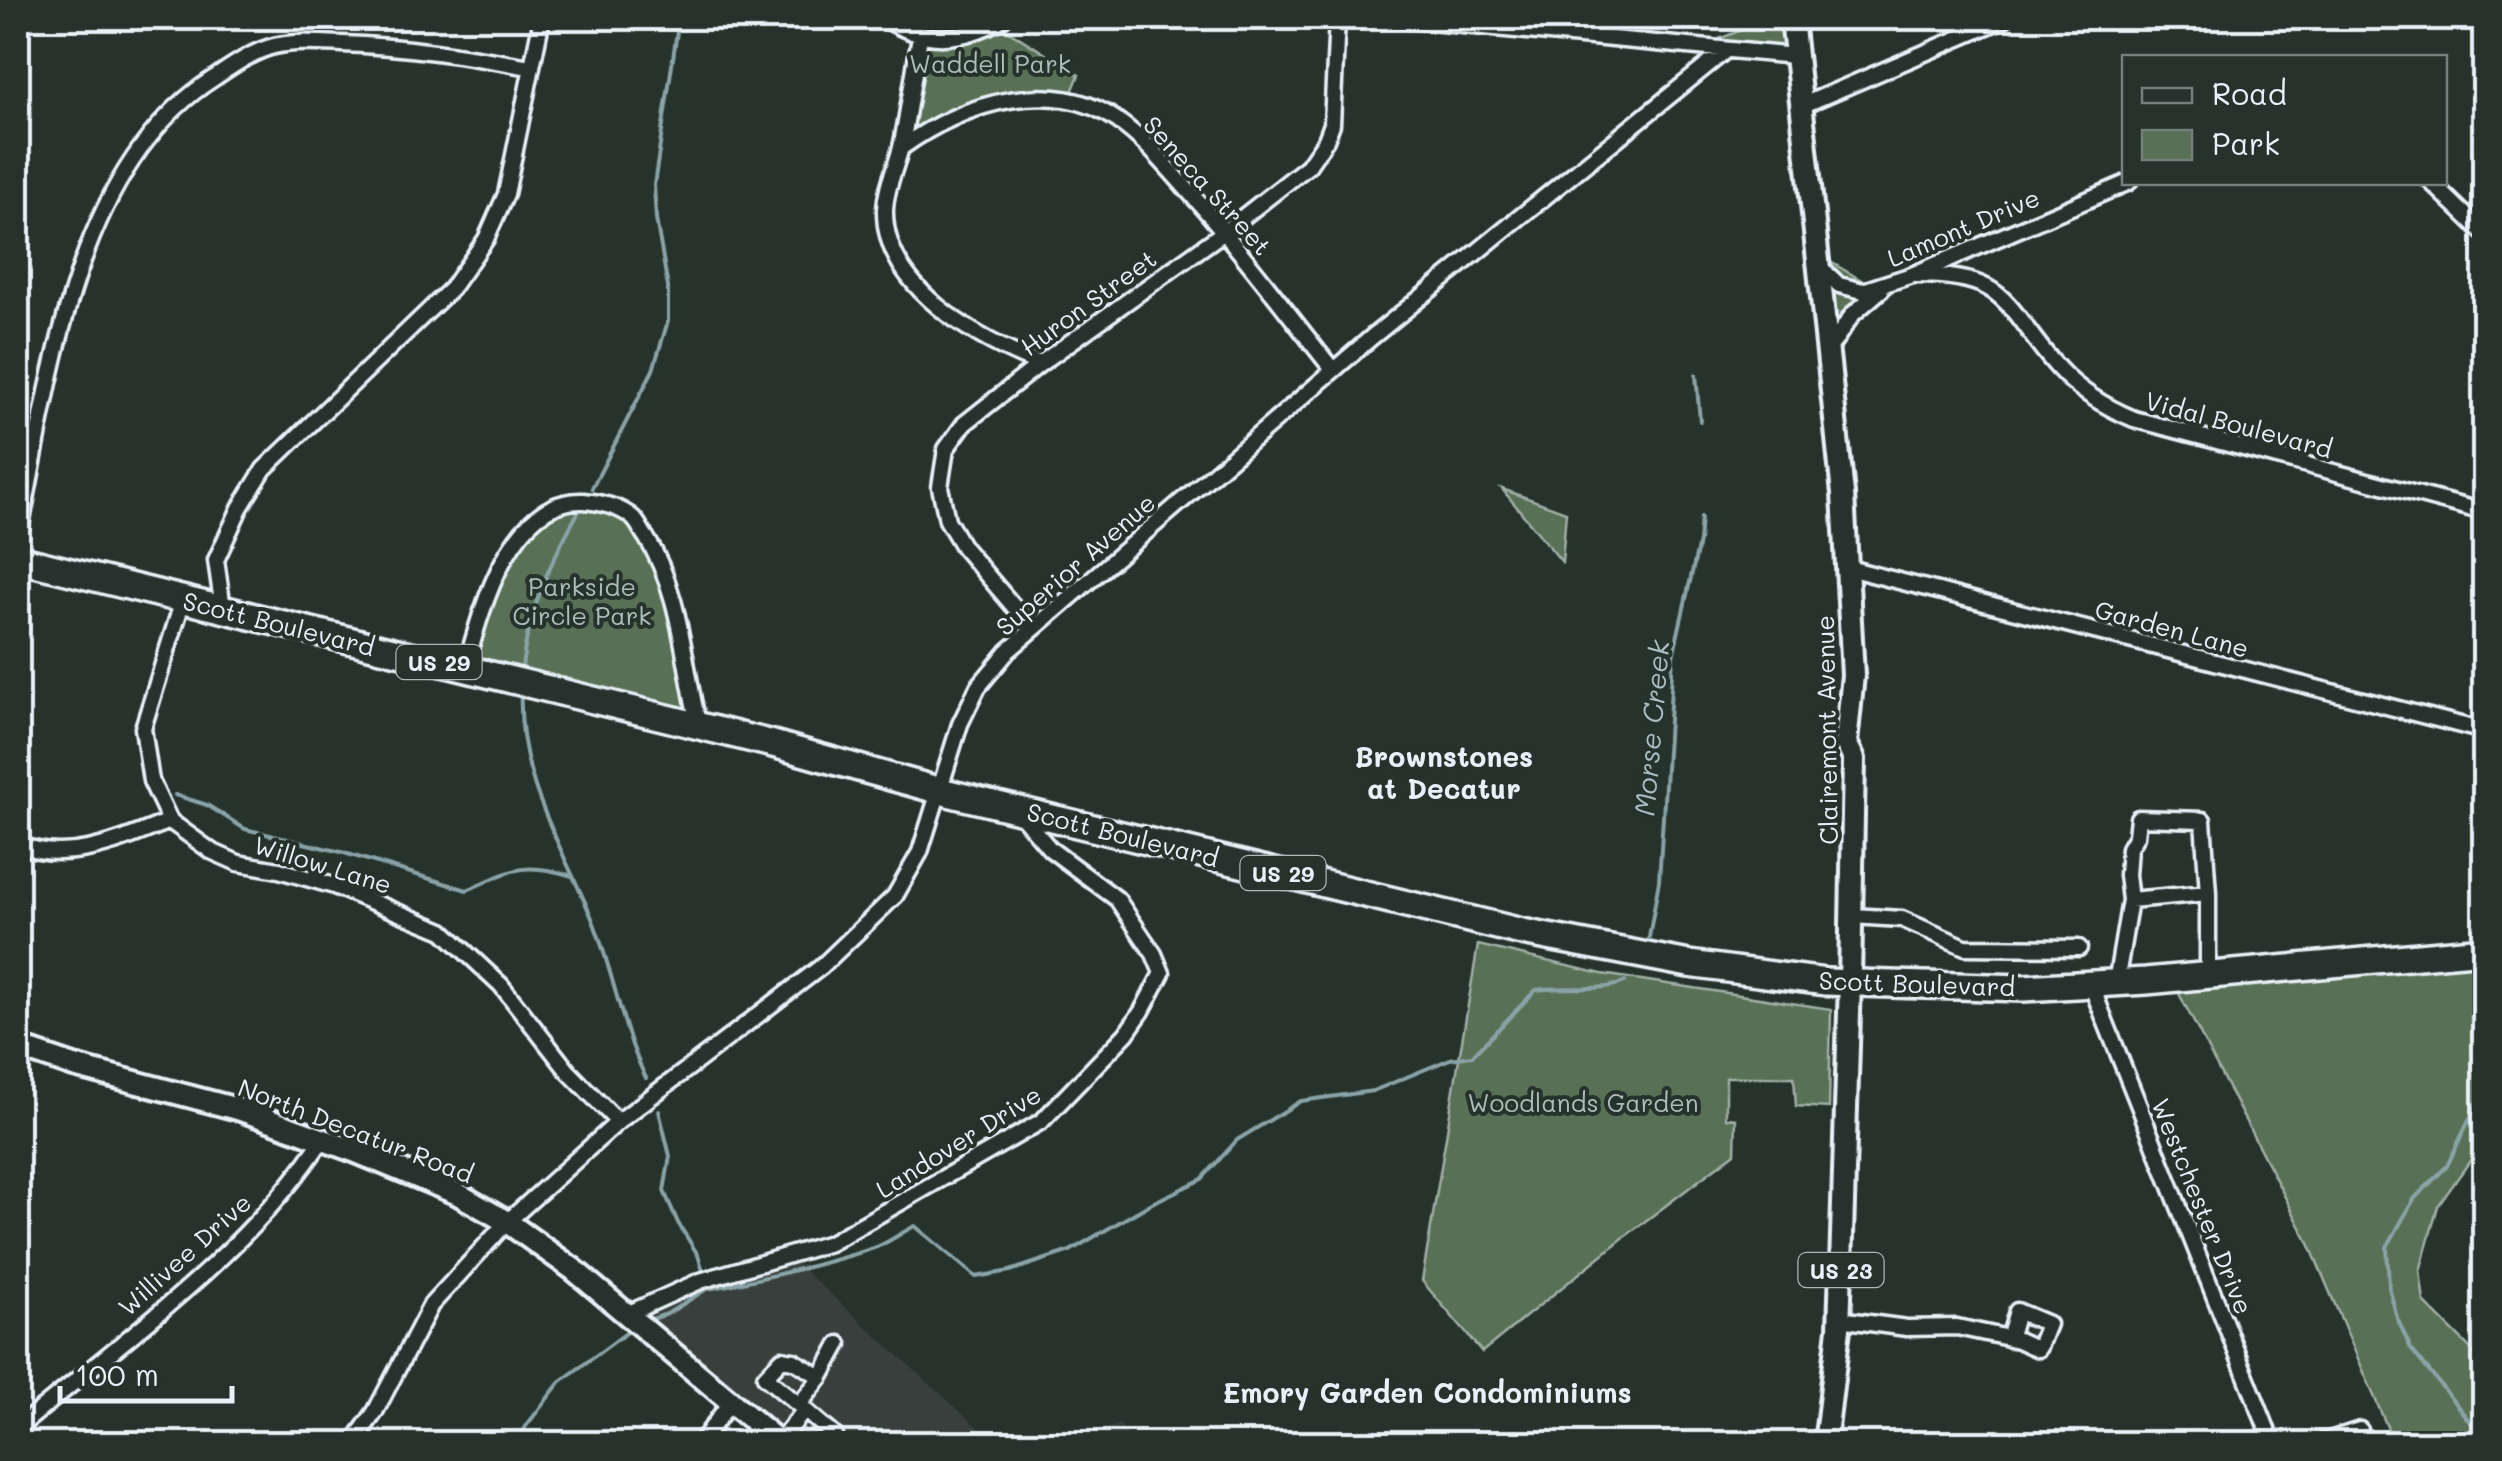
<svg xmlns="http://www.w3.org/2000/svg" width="2502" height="1461" font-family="Mali,sans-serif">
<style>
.built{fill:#393f3d}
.green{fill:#587055;stroke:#a0b0a6;stroke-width:2.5}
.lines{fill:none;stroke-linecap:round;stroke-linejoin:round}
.stream{stroke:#8aa3a7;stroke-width:4}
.street-casing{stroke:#e8f1f8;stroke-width:21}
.secondary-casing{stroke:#e8f1f8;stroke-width:28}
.primary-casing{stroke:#e8f1f8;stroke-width:28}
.highway-casing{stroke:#e8f1f8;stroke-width:32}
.street{stroke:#26332d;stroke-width:14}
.secondary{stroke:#26332d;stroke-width:20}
.primary{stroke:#26332d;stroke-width:20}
.highway{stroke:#26332d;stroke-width:25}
.labels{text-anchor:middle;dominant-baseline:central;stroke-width:8;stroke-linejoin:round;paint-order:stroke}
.shield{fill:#26332d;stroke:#aeb8bb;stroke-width:2.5}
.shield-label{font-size:22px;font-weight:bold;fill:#e8f1f8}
.park-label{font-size:25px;fill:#aebdb7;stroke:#26332d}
.street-label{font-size:25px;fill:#e8f1f8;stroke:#26332d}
.water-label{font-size:28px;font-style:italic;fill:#a9bdc2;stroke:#26332d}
.neighbourhood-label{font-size:28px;font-weight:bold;fill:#e8f1f8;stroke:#26332d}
</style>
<rect width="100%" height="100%" fill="#26332d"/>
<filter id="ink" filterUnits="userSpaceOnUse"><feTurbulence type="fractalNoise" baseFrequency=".01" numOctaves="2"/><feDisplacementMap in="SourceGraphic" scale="20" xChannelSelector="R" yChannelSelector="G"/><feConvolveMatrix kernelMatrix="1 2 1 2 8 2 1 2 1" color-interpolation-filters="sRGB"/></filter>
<g filter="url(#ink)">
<path class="built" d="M786,1254L995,1443H793L630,1318L701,1271Z
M1119,1424L1136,1443H1066Z"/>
<path class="green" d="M1758,18H1786L1795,57L1719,39L1744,29Z
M990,19L1079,75L1069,99L1042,91L908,137L923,40L951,39Z
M1817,254L1863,281H1896L1835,338Z
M1502,489L1566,512L1562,562Z
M579,504C598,508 622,511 635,527C672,574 681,662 693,720L463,656C479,616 512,538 549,514C557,509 570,507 579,504Z
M1478,945L1602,974L1831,1009L1829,1108L1796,1106L1794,1077H1726V1118L1736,1119L1735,1153L1623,1238L1482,1352L1422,1281Z
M2484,946V1141L2438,1206L2420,1271L2424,1302L2472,1350L2484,1370V1443H2394L2308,1241L2174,984Z"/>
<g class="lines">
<path class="stream" d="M1696,375L1700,421
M592,488L653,370L668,321V287L656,219L654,185L679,18
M522,667C529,608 550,562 579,511
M521,692C517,777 560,843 592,918C613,970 621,1028 646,1078
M175,795L207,805L245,829L341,852L467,890C512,870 522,861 572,876
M1648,943L1659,881L1673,656L1699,542L1701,517
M2484,1089L2447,1166L2414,1199L2387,1247L2389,1287L2397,1318L2411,1349L2484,1439
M659,1111L670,1156L664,1191L678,1223L698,1255L703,1271
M708,1289C765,1278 820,1266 874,1248C888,1243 902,1232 915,1226L976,1277L1010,1271L1070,1251L1152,1203L1202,1179L1237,1140L1301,1101L1373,1091L1450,1059L1472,1056L1536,990C1566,985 1598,993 1625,982
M652,1319L667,1314L708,1288
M519,1444L520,1434L560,1382L630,1330"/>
<g class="street-casing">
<path id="street" d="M884,18C925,45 962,42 1004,18
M1387,18L1795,56
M920,36C914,72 909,107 902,143C897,166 886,185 885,209C883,288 977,339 1040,364
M1801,106L2006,18
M901,148C963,102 1060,72 1126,127C1154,149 1176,178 1200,204C1246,257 1289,315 1333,370
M2431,182L2484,233
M1819,266L1839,285L1863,291L1912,275L2129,182
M1912,275C2011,274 2002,305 2058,368C2079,391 2105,407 2134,419L2484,512
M1828,350L1853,314L1882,289
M18,540C50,387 71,169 214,78C232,66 253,51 274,46C296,41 320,43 342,44C405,46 468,56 530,67
M1848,568L2484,731
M183,600L143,728L151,781L170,821L211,851L238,863L279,870L334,886L443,931L501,985L568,1071L618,1122
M223,609L216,560L240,508L264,469L451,289L486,239L506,194L542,18
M1032,628L963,547L947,520L940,487L946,449L964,424L1040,364L1224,232L1308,166L1326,140L1332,124L1337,18
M465,669C480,615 509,497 584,501C599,502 621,507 633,518C638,522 642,532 646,537C682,594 683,663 699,727
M18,844C68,865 122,840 170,821
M2130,900L2208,893
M1852,916L1902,919L1965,947L2079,948
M2116,983L2130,900L2127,875L2129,848L2136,836L2138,818L2203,820L2208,893V976
M2091,985L2273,1444
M627,1314L700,1281L830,1243L1042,1121L1126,1034L1142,1011L1162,973L1154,954L1117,899L1050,849L1016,809
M1839,1319L1907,1328L1957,1327L2018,1340L2038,1349L2048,1324L2017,1311L2009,1339
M799,1405L821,1377
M805,1410L835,1436
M18,1428C121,1342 248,1253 322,1140
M779,1442L805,1410L765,1377L782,1359L794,1361L821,1377L839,1344
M352,1444L375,1412L431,1305L507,1222L618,1122L821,967L895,896L920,852L960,724L978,687L1008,651L1372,337L1725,51
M700,1444L731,1401
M2317,1444L2360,1430"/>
</g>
<g class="secondary-casing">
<path id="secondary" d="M1792,18L1843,494L1853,675L1846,743L1854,759L1850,982
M18,1047L74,1066L241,1110L354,1151L458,1194L507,1222L573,1269L781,1444"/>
</g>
<g class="primary-casing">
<path id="primary" d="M1825,1444L1839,1329L1850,982"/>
</g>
<g class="highway-casing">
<path id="highway" d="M18,559L773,744L948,793L1085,826L1522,932L1689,964L1826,982L2023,988L2146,981L2484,950"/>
</g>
<use href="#street" class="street"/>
<use href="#secondary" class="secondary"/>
<use href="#primary" class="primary"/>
<use href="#highway" class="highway"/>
</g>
</g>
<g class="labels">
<g class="shield">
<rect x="396.5" y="645" width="85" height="34" rx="8"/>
<rect x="1240.5" y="856" width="85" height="34" rx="8"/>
<rect x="1798.5" y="1253" width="85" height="34" rx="8"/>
</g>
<g class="shield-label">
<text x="439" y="662">US 29</text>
<text x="1283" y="873">US 29</text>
<text x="1841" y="1270">US 23</text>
</g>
<g class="park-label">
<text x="990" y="63">Waddell Park</text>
<text x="582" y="586">Parkside<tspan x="582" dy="29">Circle Park</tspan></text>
<text x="1583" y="1102">Woodlands Garden</text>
</g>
<g class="street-label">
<text transform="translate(1208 185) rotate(48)">Seneca Street</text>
<text transform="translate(1963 227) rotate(-23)">Lamont Drive</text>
<text transform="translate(1088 302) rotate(-36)">Huron Street</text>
<text transform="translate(2239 424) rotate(15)">Vidal Boulevard</text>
<text transform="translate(1075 564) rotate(-41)">Superior Avenue</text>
<text transform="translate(279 623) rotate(14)">Scott Boulevard</text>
<text transform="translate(2172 628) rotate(15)">Garden Lane</text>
<text transform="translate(1826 730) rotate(-91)">Clairemont Avenue</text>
<text transform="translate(1123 834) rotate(14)">Scott Boulevard</text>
<text transform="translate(323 864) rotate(17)">Willow Lane</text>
<text transform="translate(1917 983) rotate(2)">Scott Boulevard</text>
<text transform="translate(356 1130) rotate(21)">North Decatur Road</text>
<text transform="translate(958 1141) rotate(-32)">Landover Drive</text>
<text transform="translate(2203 1206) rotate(68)">Westchester Drive</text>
<text transform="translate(184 1254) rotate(-42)">Willivee Drive</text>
</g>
<g class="water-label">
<text transform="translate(1651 728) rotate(-85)">Morse Creek</text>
</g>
<g class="neighbourhood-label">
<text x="1444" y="756">Brownstones<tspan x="1444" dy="32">at Decatur</tspan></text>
<text x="1427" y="1392">Emory Garden Condominiums</text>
</g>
</g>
<rect width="2502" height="1461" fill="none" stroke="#26332d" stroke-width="60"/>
<rect x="30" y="30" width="2442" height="1401" fill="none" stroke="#e8f1f8" stroke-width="4" filter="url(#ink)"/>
<rect x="2122" y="55" width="325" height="130" fill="#26332d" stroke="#747f7e" stroke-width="2.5"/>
<rect x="2142" y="88" width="50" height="15" fill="#26332d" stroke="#747f7e" stroke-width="2.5"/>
<text x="2212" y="105" font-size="30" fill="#e8f1f8">Road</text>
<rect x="2142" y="130" width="50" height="30" fill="#587055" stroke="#747f7e" stroke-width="2.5"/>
<text x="2212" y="155" font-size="30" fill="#e8f1f8">Park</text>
<path d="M60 1386v15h172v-15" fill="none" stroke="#e8f1f8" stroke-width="5"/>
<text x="75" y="1386" font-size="30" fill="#e8f1f8" stroke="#26332d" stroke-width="8" paint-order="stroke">100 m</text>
</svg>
